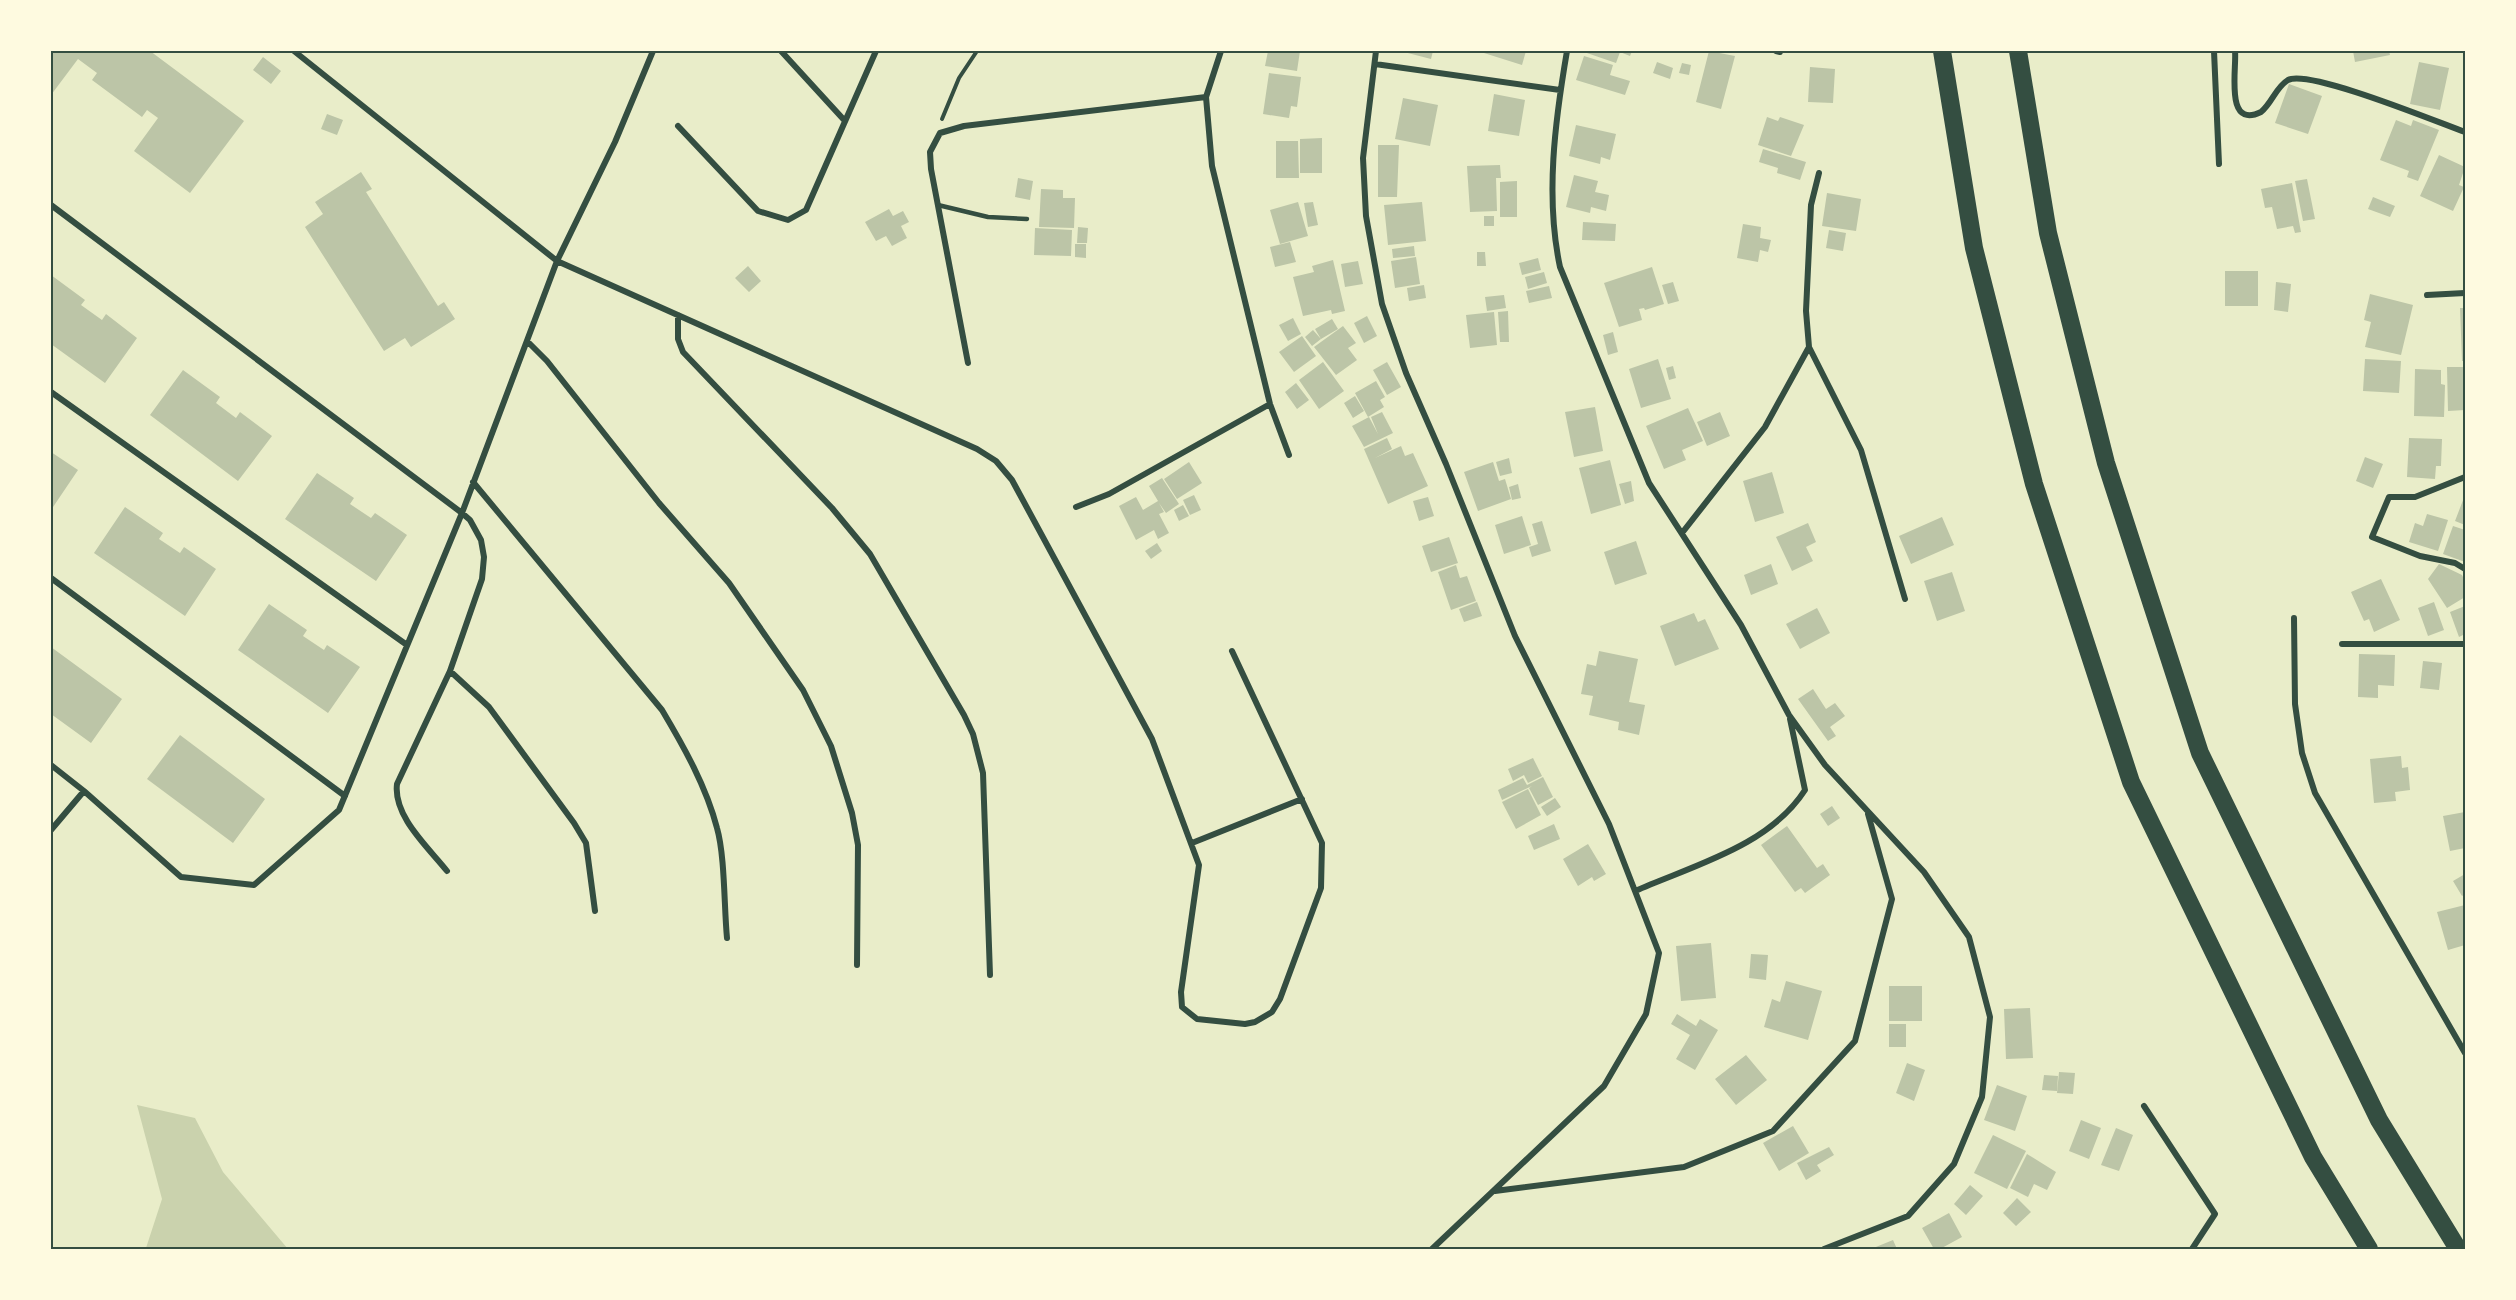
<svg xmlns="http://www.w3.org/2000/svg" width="2516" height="1300" font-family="'Noto Sans',sans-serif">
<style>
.green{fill:#cad2ad}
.building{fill:#bcc5a7}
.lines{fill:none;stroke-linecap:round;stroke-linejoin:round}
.path{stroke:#344e41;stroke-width:4}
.service{stroke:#344e41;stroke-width:4.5}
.minor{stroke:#344e41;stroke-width:6}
.motorway{stroke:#344e41;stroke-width:18}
.neatline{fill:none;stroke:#344e41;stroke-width:2}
</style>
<rect width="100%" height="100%" fill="#e9edc9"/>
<path class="green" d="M137,1105L195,1118L223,1172L288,1249H132L146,1248L162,1199Z"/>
<path class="building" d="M51,51H150L244,121L190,193L134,151L158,118L147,110L142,117L92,80L97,73L78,59L51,95Z
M1268,51H1300L1297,71L1265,66Z
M1400,51H1433L1431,59Z
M1484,51H1526L1522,65L1484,53Z
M1581,51H1632L1630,56L1620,52L1616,63Z
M1709,51L1735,56L1721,109L1696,102Z
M2353,51H2389L2390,55L2355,62Z
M1584,56L1613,65L1610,75L1630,81L1625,95L1576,80Z
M263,57L281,71L271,84L253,70Z
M1657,62L1673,68L1670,79L1653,73Z
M2419,62L2449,68L2440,110L2410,104Z
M1682,63L1691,65L1689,75L1679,73Z
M1810,67L1835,69L1833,103L1808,102Z
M1269,73L1301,77L1297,107L1291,106L1289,118L1263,114Z
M2289,84L2322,96L2308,134L2275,123Z
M1494,94L1525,100L1519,136L1488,131Z
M1403,98L1438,105L1430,146L1395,139Z
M327,114L343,120L337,135L321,129Z
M1767,117L1778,121L1780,117L1804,125L1791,156L1758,145Z
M2396,120L2411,126L2413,120L2439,130L2418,181L2407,177L2409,171L2380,160Z
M1576,125L1616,134L1610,160L1601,157L1600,164L1569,156Z
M1322,138V173H1300V139Z
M1276,141H1298L1299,178H1276Z
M1378,145H1399L1397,197H1378Z
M1763,149L1806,162L1800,180L1777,173L1778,168L1759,162Z
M2439,155L2465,167L2459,185L2464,187L2453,211L2420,196Z
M1500,165L1501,178H1496L1497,211L1470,212L1467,166Z
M361,172L372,189L366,192L438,306L444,302L455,319L411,347L405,338L384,351L305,227L323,214L315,202Z
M1574,175L1598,181L1595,192L1609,195L1606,211L1591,207L1590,213L1566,207Z
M1018,178L1033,181L1030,200L1015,197Z
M2307,179L2315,219L2303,221L2295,181Z
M1517,181V217H1500V182Z
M2292,183L2301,232L2295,233L2293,226L2277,229L2272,207L2265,208L2261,189Z
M1041,189L1063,190V198H1075L1074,228L1039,227Z
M1827,193L1861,199L1856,231L1822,226Z
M2373,197L2395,206L2390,217L2368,209Z
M1298,202L1308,236L1280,244L1270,210Z
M1313,202L1318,225L1308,227L1304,203Z
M1422,202L1426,241L1388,245L1384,205Z
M889,209L893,216L903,211L909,222L901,226L907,238L892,246L886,236L876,241L865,222Z
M1484,216H1494V226H1484Z
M1583,222L1616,224L1615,241L1582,240Z
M1743,224L1761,227L1760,238L1771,240L1768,252L1760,250L1758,262L1737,258Z
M1078,227L1088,228L1087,243H1077Z
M1035,228L1072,230L1071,256L1034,255Z
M1829,230L1846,233L1843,251L1826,248Z
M1290,242L1296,262L1275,267L1270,247Z
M1075,244H1086V258L1075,257Z
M1414,246L1415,256L1393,258L1392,249Z
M1477,252H1485L1486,266H1477Z
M1416,257L1420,284L1395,288L1391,261Z
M1538,258L1541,270L1522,275L1519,263Z
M1333,260L1345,311L1332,314L1331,310L1303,316L1293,277L1314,272L1312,266Z
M1358,261L1363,284L1345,287L1341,264Z
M748,266L761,281L749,292L735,278Z
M1652,267L1664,304L1645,310L1644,308L1639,309L1642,320L1619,327L1604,283Z
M2225,271H2258V306H2225Z
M1544,272L1547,283L1528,289L1525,277Z
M51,275L85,300L81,305L102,320L106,314L137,338L105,383L51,344Z
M1673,282L1679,301L1668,304L1662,285Z
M2276,282L2291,284L2288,312L2274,310Z
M1424,285L1426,298L1409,301L1407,288Z
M1549,286L1552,298L1529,303L1526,291Z
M2370,294L2413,305L2401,355L2365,347L2371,322L2364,320Z
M1504,295L1506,308L1487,311L1485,297Z
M2460,308H2465V361H2462Z
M1508,311L1509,342H1500L1498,312Z
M1494,312L1497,345L1470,348L1466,315Z
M1367,316L1377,336L1364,343L1354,323Z
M1293,318L1301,334L1288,341L1279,325Z
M1332,319L1338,329L1321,339L1315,329Z
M1343,326L1356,343L1348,348L1357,360L1336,375L1314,347Z
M1313,330L1321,339L1312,346L1305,337Z
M1613,332L1618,352L1608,355L1603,335Z
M1302,336L1316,356L1294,372L1279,352Z
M1658,359L1671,399L1641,408L1629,369Z
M2365,359L2401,361L2399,393L2363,391Z
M1323,362L1344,391L1319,409L1299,380Z
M1387,362L1401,387L1387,395L1373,370Z
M1673,366L1676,378L1669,380L1666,368Z
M2447,367H2465V410L2448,411Z
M2415,369L2441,370V384L2445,385L2444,417L2414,416Z
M183,370L220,397L216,403L236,418L240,412L272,436L238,481L150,415Z
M1376,381L1385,397L1380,400L1384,407L1368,417L1355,393Z
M1296,383L1309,400L1297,409L1285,392Z
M1355,396L1364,411L1353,418L1344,403Z
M1595,407L1603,451L1574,457L1565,412Z
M1688,408L1703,441L1682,450L1686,460L1664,469L1646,426Z
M1382,412L1393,433L1364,447L1352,426L1369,417L1378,434L1371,417Z
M1720,412L1730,436L1707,446L1697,422Z
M1387,438L1392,449L1375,458L1401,446L1405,456L1413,453L1428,486L1388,504L1364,449Z
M2409,438L2442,439L2441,466H2436L2435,479L2407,477Z
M51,452L78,470L51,510Z
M2365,457L2383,464L2373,488L2356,481Z
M1509,458L1512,473L1500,476L1496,462Z
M1610,460L1621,505L1591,514L1579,468Z
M1189,462L1202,483L1177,499L1164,479Z
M1493,462L1499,481L1505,479L1511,499L1478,511L1464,472Z
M1772,472L1784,513L1755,522L1743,481Z
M317,473L354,498L350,504L371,518L375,513L407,535L376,581L285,519Z
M1162,478L1179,504L1166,513L1159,503L1164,512L1159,514L1169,533L1158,539L1154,530L1136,540L1119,506L1136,497L1143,510L1158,501L1149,486Z
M1631,481L1634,501L1625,504L1619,484Z
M1518,484L1521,498L1512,500L1509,487Z
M1194,495L1201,510L1190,515L1183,500Z
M2465,495V525L2455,521Z
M1428,497L1434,516L1419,521L1413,501Z
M1183,505L1189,516L1179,521L1174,510Z
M125,507L163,533L159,539L180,553L184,547L216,569L185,616L94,553Z
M2427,514L2448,520L2438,551L2409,542L2415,523L2423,526Z
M1522,516L1531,545L1504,554L1495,525Z
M1942,517L1954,545L1911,564L1899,536Z
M1542,521L1551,551L1532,557L1529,547L1538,544L1532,524Z
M1808,523L1816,542L1806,547L1813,561L1792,571L1776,537Z
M2453,526L2465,530V562L2443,554Z
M1449,537L1458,563L1431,572L1422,546Z
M1636,541L1647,574L1615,585L1604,552Z
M1157,543L1162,551L1151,559L1145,551Z
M1771,564L1778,584L1751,595L1744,575Z
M2439,564L2462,575L2465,581V597L2447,608L2428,579Z
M1456,565L1460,578L1467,576L1476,601L1451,610L1438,572Z
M1952,572L1965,611L1937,621L1924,581Z
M2381,579L2400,620L2374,632L2369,619L2364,621L2351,592Z
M1477,602L1482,616L1464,622L1459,609Z
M2434,602L2444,630L2428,636L2418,608Z
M269,604L307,630L303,636L324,650L327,645L360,667L328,713L238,650Z
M2465,606V634L2459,637L2450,612Z
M1817,608L1830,633L1800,649L1786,624Z
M1694,613L1698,622L1705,619L1719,649L1675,666L1660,626Z
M51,647L122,699L91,743L51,714Z
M1599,651L1638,659L1629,702L1645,705L1639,735L1618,730L1619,722L1589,715L1593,696L1581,694L1587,664L1596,666Z
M2359,654L2395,655L2394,686L2378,685V698L2358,697Z
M2423,661L2442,663L2439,690L2420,688Z
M1813,689L1826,709L1835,703L1845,716L1830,727L1836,736L1828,741L1798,699Z
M180,735L265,799L233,843L147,779Z
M2401,756L2402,768L2408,767L2410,790L2395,792L2396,801L2374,803L2370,759Z
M1533,758L1542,776L1528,783L1524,775L1513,781L1508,769Z
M1543,777L1553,797L1538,805L1529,788L1532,786L1502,800L1498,790L1523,778L1527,785Z
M1528,789L1541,815L1516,829L1502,802Z
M1555,798L1561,807L1547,816L1541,807Z
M1832,806L1840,818L1828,826L1820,814Z
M2465,812V848L2450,851L2443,816Z
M1554,824L1560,839L1534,850L1528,836Z
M1787,826L1817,868L1823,864L1830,875L1805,893L1801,888L1795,892L1761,845Z
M1588,844L1606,874L1594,881L1592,877L1578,886L1563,859Z
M2465,874V894L2462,896L2453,881Z
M2465,905V945L2448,950L2437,912Z
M1711,943L1716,998L1681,1001L1676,946Z
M1751,954L1768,955L1766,980L1749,978Z
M1786,981L1822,991L1808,1040L1764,1027L1772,999L1780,1002Z
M1889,986H1922V1021H1889Z
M2030,1008L2033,1058L2006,1059L2004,1009Z
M1677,1014L1696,1026L1700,1019L1718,1030L1695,1070L1676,1059L1690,1035L1671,1024Z
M1889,1024H1906V1047H1889Z
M1746,1055L1767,1080L1736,1105L1715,1079Z
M1907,1063L1925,1070L1914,1101L1896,1093Z
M2059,1072L2075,1073L2073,1094L2057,1093Z
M2044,1075L2058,1076L2057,1091L2042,1090Z
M1997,1085L2027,1096L2015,1131L1984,1120Z
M2081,1120L2101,1128L2089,1159L2069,1151Z
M1793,1126L1809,1153L1779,1171L1763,1143Z
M2116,1128L2133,1135L2119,1171L2101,1165Z
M1993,1135L2026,1151L2007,1189L1974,1173Z
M1829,1147L1834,1155L1817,1165L1821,1171L1806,1180L1797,1163Z
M2027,1154L2056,1172L2047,1190L2034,1184L2028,1197L2010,1188Z
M1970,1185L1983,1196L1966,1215L1954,1204Z
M2017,1198L2031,1212L2016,1226L2003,1213Z
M1949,1213L1962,1237L1940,1249H1934L1922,1228Z
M1893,1240L1897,1249H1871Z"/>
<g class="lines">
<path class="path" d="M942,119L959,78L977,51"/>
<path class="service" d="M938,205L988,217L1027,219"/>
<path class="minor" d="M294,51L557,261L977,449L996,461L1012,480L1152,739L1199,865L1181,992L1182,1007L1197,1019L1245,1024L1255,1022L1272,1012L1280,999L1321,888L1322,843L1232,651
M781,51L845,121
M1221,51L1206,97L1212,166L1270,404L1289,455
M1376,51L1363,158L1366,216L1382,304L1406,373L1446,464L1515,636L1609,824L1659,953L1646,1014L1604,1086L1432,1249
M1567,51C1555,121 1545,197 1560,267L1649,483L1741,625L1789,715L1825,765L1924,872L1969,937L1990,1017L1982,1097L1954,1164L1908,1216L1824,1249
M1776,51L1780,52
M2214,51L2219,164
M2235,51C2237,68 2224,130 2261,112C2272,103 2276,87 2288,80C2309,69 2437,122 2465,132
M1375,64L1560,90
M678,126L758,211L788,220L806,210L876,51
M51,205L462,513L470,520L481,540L484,557L482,579L450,671L397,784C393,816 428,847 447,871
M2427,295L2465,293
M678,315V339L683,352L832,508L870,554L964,715L973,734L983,773L990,975
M527,341L547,361L659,503L729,583L803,690L831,746L852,813L858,845L857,965
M1809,347L1861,450L1905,599
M968,363L931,169L930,152L940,133L964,126L1206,97
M51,392L407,645
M2465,477L2415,497H2389L2372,537L2420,556L2455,563L2465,569
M473,482L662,710C684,747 706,786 717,828C725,856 724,907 727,938
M1076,507L1109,494L1270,404
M1682,533L1765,427L1809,347L1806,311L1811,205L1819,173
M51,578L345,796
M2294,618L2295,704L2302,753L2315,793L2465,1053
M2342,644H2465
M450,671L489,707L574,823L586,843L595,911
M51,765L84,791L181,877L254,885L339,810L462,513L557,261L615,142L653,51
M51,830L84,791
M1192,843L1302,799
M1635,891C1694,865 1769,846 1805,790L1790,719
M2144,1106L2215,1214L2192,1249
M1495,1191L1684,1167L1773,1131L1855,1041L1892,899L1868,814"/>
<path class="motorway" d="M1942,51L1974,248L2034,484L2131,782L2313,1157L2369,1249
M2018,51L2048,233L2106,463L2200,753L2379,1120L2458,1249"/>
</g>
<rect width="2516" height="1300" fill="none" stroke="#fefae0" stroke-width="105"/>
<rect x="52" y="52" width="2412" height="1196" class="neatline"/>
</svg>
